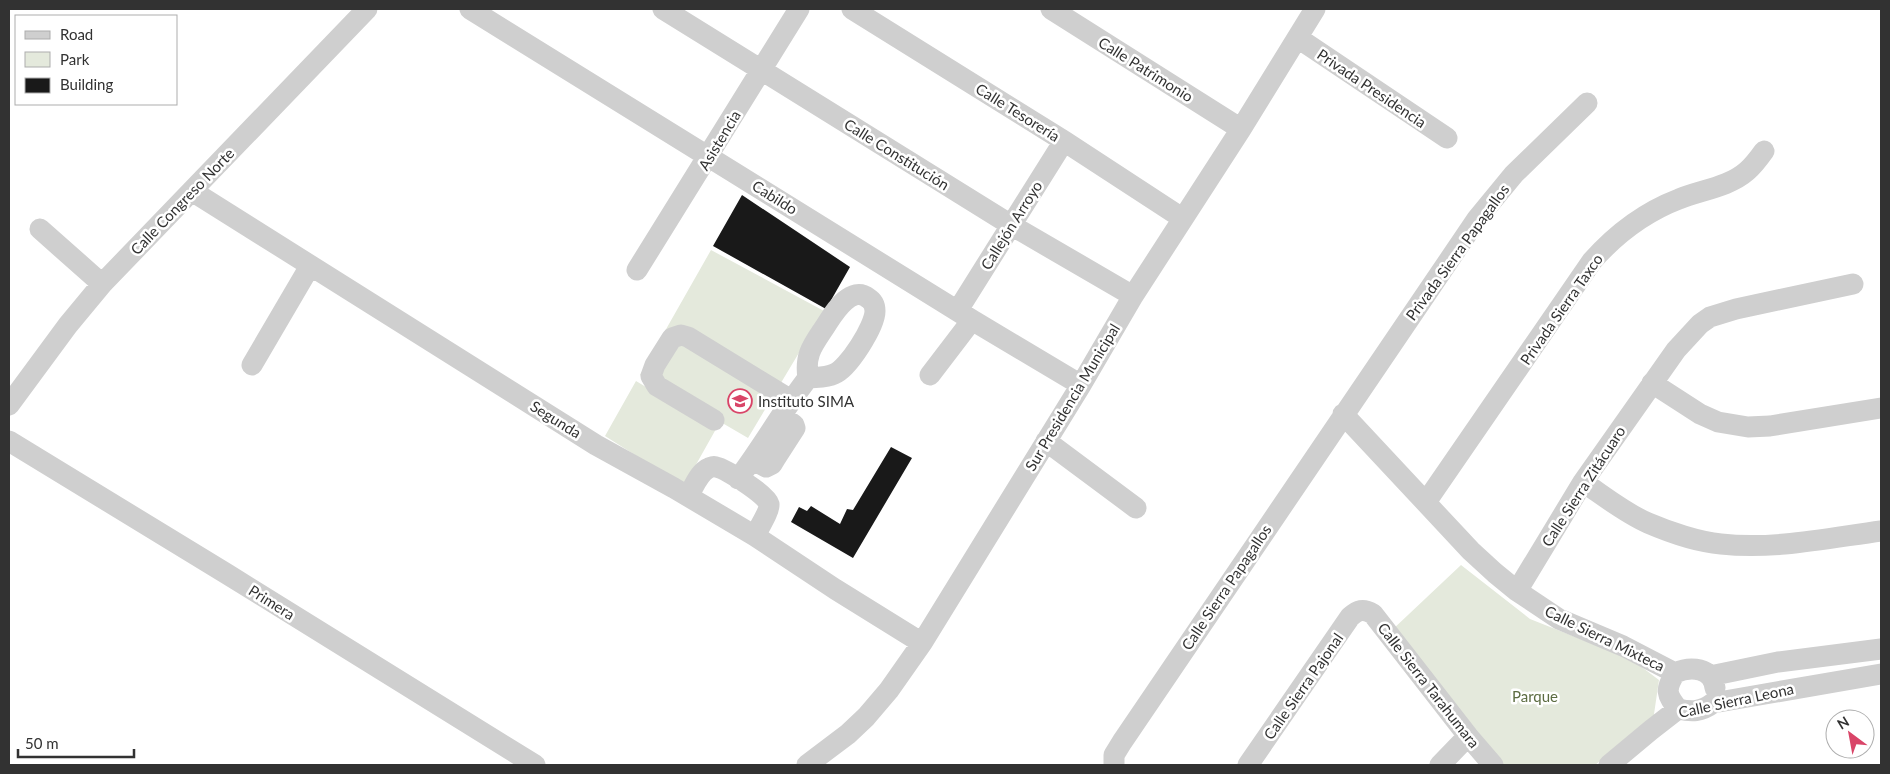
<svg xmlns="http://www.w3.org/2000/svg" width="1890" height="774" font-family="Lato,sans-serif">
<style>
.green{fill:#e4e9dc}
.building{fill:#191919}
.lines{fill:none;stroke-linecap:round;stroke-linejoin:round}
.minor{stroke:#cfcfcf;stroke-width:21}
.labels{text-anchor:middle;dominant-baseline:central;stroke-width:5;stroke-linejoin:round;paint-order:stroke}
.street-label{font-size:15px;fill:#323232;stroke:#fff}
.poi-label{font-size:15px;fill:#323232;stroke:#fff;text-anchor:start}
.park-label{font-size:15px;fill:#5c6c42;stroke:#fff}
</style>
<rect width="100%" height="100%" fill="#fff"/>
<path class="green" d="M711,250L824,311L748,438L640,375Z
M636,381L716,429L684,486L605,436Z
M1461,565L1530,619L1631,659L1659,680L1653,721L1595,765H1503L1391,631Z"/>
<path class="building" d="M742,195L850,267L826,309L713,246Z
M891,447L912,458L853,558L791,522L799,507L807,511L811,506L840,524L847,509L853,510Z"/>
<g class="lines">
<path class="minor" d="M470,9L972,320L1081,385
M663,9L1011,225L1133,296
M852,9L1064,141L1182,218
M1051,9L1241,129
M1298,38L1447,138
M192,191L596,445L674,488L755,536L835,589L922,643
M40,229L102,284
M637,270L799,9
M958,310L1064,141
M252,365L310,266
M930,375L972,320
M1652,383L1700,414L1718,422L1748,427L1770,426L1881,408
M9,405L68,325L102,284L367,9
M1343,414L1471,551L1495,573L1517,591L1559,619L1623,646L1675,673
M714,420L657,386L651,376L655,365L672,338L681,335L688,337L791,400
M9,441L227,574L535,765
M1046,441L1136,508
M753,460L766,467L772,464L775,459L795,428L794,425L782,416
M738,479C763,446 783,410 808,378C804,352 815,343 828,322C835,311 852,285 868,298C873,301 875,306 875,311C875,326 848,369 834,374C826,378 817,377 808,378
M1583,482C1604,496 1625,513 1648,523C1669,532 1699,542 1721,544C1774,550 1829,538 1881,531
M688,496C694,487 699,472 709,468C710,467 714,466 716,467C726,469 767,495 769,504C770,511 758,529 755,536
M1426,502L1592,261C1616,234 1645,212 1679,199C1701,190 1729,187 1747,171C1754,165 1759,158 1764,151
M1517,591L1583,482L1676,350L1700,324L1710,317L1736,309L1853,284
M1675,673C1690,666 1713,667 1715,688
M1675,673C1665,690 1666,694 1678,709
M1710,676L1778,662L1881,649
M807,765L848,734L866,717L889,690L922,643L1081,385L1133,296L1241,129L1315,9
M1114,765V755L1122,742L1477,219L1514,174L1587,103
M1248,765L1350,617C1358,610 1363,608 1373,614L1468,736L1493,765
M1440,765L1468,736
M1609,765L1651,730L1678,709C1692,712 1701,712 1713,703L1881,674"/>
</g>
<defs>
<g id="school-ring" transform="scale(1.25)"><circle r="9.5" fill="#fff" stroke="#d94568" stroke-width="1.5"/><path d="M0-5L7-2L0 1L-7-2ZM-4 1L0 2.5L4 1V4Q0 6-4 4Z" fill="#d94568"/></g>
</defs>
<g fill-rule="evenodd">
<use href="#school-ring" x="740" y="401"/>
</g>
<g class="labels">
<g class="street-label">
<text transform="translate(1146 69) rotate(32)">Calle Patrimonio</text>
<text transform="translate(1372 88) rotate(34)">Privada Presidencia</text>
<text transform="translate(1018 112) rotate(32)">Calle Tesorería</text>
<text transform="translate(719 140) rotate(-59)">Asistencia</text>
<text transform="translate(897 154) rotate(32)">Calle Constitución</text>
<text transform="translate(775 197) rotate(32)">Cabildo</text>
<text transform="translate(182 201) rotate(-46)">Calle Congreso Norte</text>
<text transform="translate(1011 225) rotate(-58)">Callejón Arroyo</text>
<text transform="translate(1457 252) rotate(-54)">Privada Sierra Papagallos</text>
<text transform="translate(1561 309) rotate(-55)">Privada Sierra Taxco</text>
<text transform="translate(1072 397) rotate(-59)">Sur Presidencia Municipal</text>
<text transform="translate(556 419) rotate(32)">Segunda</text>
<text transform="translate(1583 486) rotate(-57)">Calle Sierra Zitácuaro</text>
<text transform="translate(1226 587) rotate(-56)">Calle Sierra Papagallos</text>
<text transform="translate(272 602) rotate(32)">Primera</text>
<text transform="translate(1605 638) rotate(26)">Calle Sierra Mixteca</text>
<text transform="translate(1429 685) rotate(52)">Calle Sierra Tarahumara</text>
<text transform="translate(1303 686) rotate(-55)">Calle Sierra Pajonal</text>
<text transform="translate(1736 700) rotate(-12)">Calle Sierra Leona</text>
</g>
<g class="poi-label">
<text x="758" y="401">Instituto SIMA</text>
</g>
<g class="park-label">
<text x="1535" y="696">Parque</text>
</g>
</g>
<rect width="1890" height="774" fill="none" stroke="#323232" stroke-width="20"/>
<rect x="15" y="15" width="162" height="90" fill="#ffffff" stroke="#adadad"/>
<rect x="25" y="31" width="25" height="8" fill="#cfcfcf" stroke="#adadad"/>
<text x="60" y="40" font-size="15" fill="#323232">Road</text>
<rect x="25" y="52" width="25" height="15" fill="#e4e9dc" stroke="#adadad"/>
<text x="60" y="65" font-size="15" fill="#323232">Park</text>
<rect x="25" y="78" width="25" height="15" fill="#191919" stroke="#adadad"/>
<text x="60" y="90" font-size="15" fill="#323232">Building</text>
<g transform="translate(1850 734) rotate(328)"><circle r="24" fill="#ffffff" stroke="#adadad"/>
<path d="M0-4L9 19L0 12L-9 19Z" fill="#d94568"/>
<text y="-8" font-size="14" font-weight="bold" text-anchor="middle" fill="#323232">N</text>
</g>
<path d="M18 749v8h116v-8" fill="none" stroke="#323232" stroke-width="2.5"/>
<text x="25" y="749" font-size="15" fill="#323232" stroke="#ffffff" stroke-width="4" paint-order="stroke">50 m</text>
</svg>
